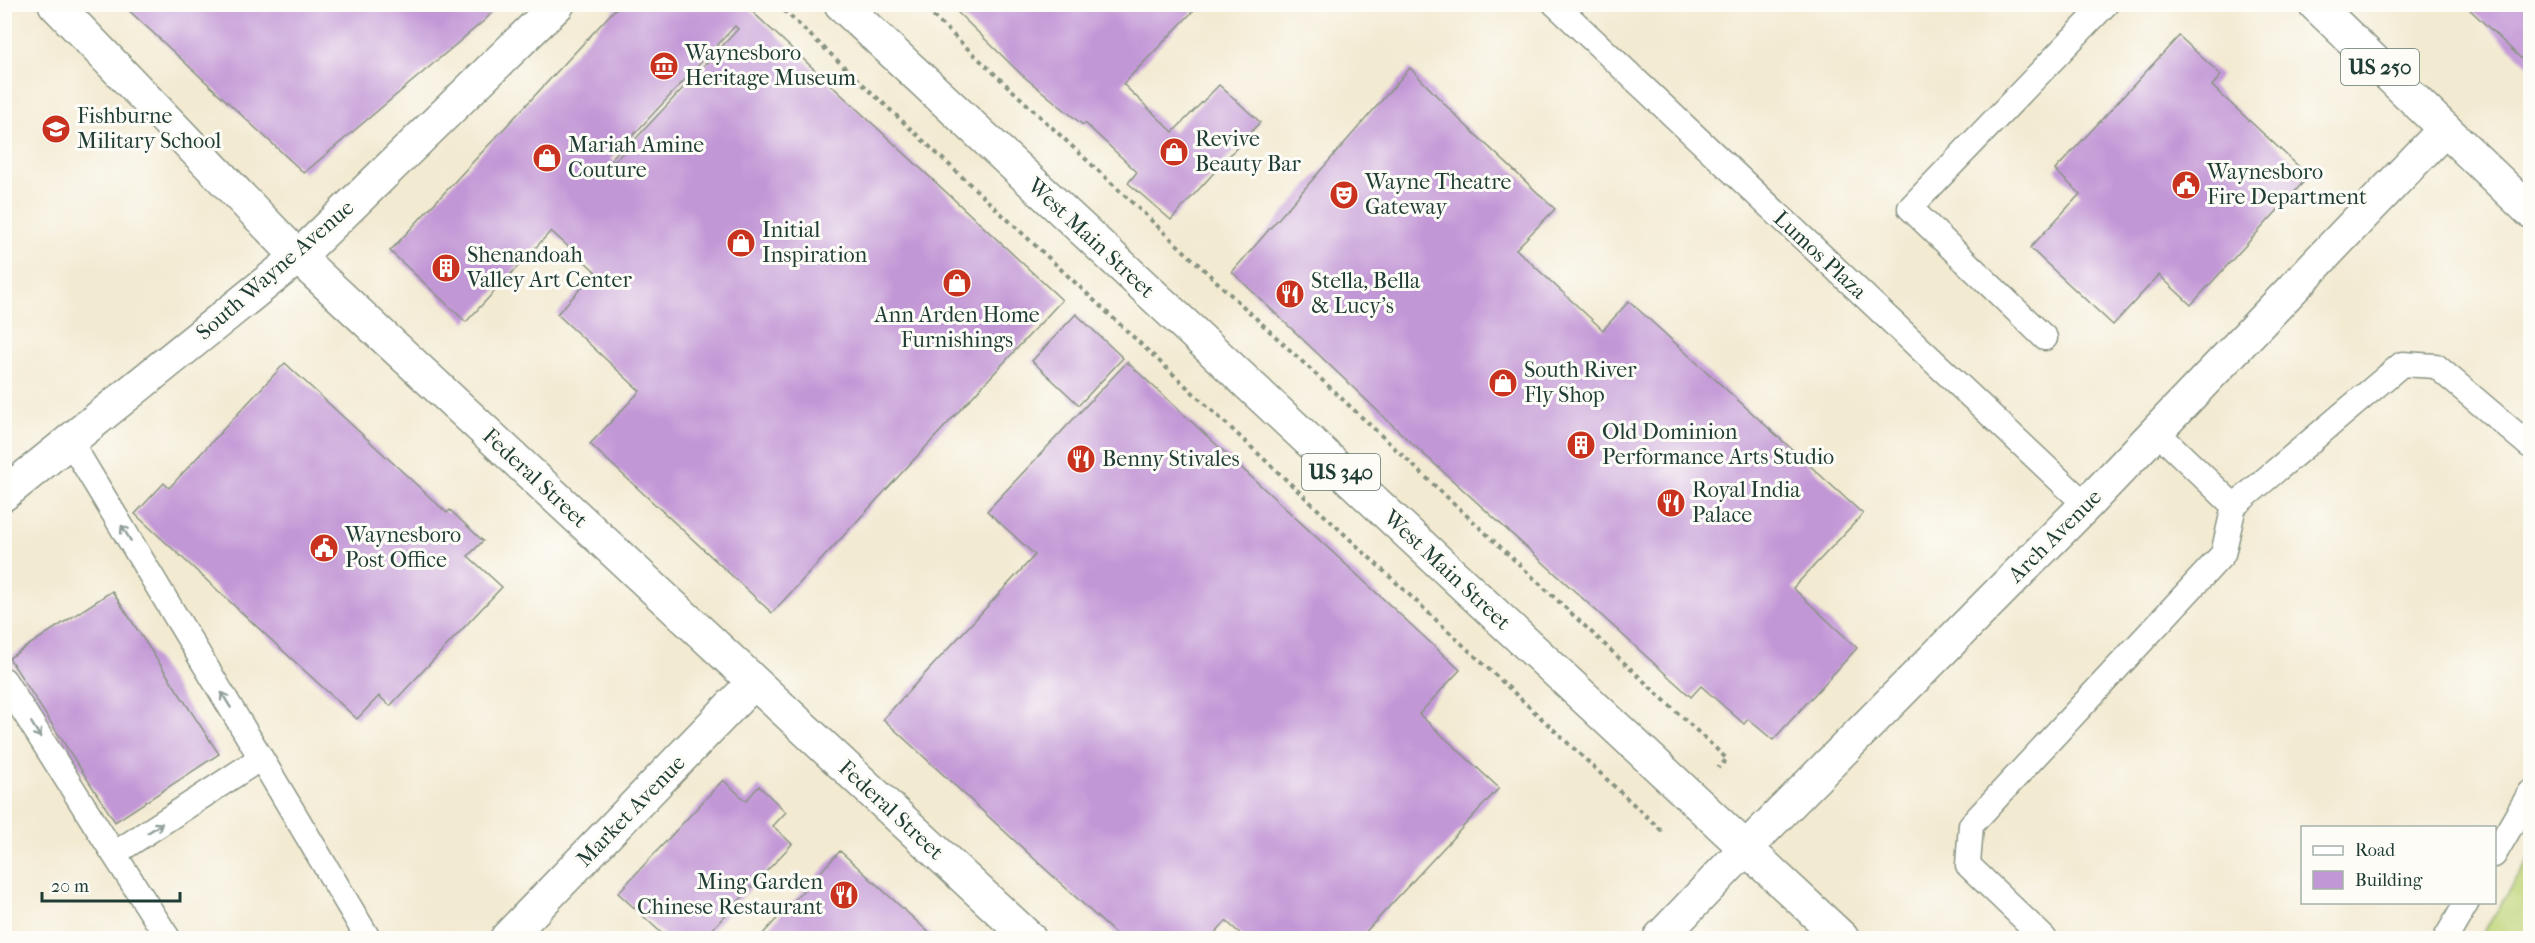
<svg xmlns="http://www.w3.org/2000/svg" width="2535" height="943" font-family="'IM FELL French Canon',serif">
<style>
.green{fill:#c0d67a;stroke:#708a57;stroke-width:1.5}
.building{fill:#c297d6;fill-rule:evenodd}
.lines{fill:none;stroke-linecap:round;stroke-linejoin:round}
.service-casing{stroke:#899483;stroke-width:27}
.minor-casing{stroke:#899483;stroke-width:36}
.tertiary-casing{stroke:#899483;stroke-width:36}
.secondary-casing{stroke:#899483;stroke-width:36}
.primary-casing{stroke:#899483;stroke-width:36}
.path{stroke:#899483;stroke-width:4;stroke-dasharray:4.5 4.5;stroke-linecap:butt}
.service{stroke:#fff;stroke-width:24}
.minor{stroke:#fff;stroke-width:33}
.tertiary{stroke:#fff;stroke-width:33}
.secondary{stroke:#fff;stroke-width:33}
.primary{stroke:#fff;stroke-width:33}
.oneway{stroke:#8f9e9a}
.labels{text-anchor:middle;dominant-baseline:central;stroke-width:6;stroke-linejoin:round;paint-order:stroke}
.shield{fill:#fdfcf7;stroke:#62766e;stroke-width:1.5}
.shield-label{font-size:21px;font-weight:bold;fill:#1f3d34}
.poi-label{font-size:22px;fill:#1f3d34;stroke:#fdfcf7;text-anchor:start}
.street-label{font-size:22px;fill:#1f3d34;stroke:#fdfcf7}
</style>
<rect width="100%" height="100%" fill="#fdfcf7"/>
<filter id="ink" filterUnits="userSpaceOnUse"><feTurbulence type="fractalNoise" baseFrequency=".0167" numOctaves="2"/><feDisplacementMap in="SourceGraphic" scale="12" xChannelSelector="R" yChannelSelector="G"/><feConvolveMatrix kernelMatrix="1 2 1 2 8 2 1 2 1" color-interpolation-filters="sRGB"/></filter>
<filter id="wash" filterUnits="userSpaceOnUse"><feTurbulence type="fractalNoise" baseFrequency=".008" numOctaves="4" result="noise"/><feDisplacementMap in="SourceGraphic" scale="24" xChannelSelector="R" yChannelSelector="G"/><feGaussianBlur stdDeviation="1.35" result="paint"/><feColorMatrix in="noise" values="0 0 0 0 0 0 0 0 0 0 0 0 0 0 0 0 0 1.4 0 .05"/><feComposite in="paint" operator="in"/></filter>
<g filter="url(#wash)">
<rect width="100%" height="100%" fill="#f3ead2"/>
<path class="green" d="M2530,858V938H2480Z"/>
<g id="blocks">
<path class="building" d="M122,4H500L486,19L304,173Z
M620,4H744L1062,300L772,613L590,444L640,391L557,314L596,272L551,231L466,322L390,251ZM735,26L738,29L614,162L611,159Z
M949,4H1200L1123,84L1173,132L1219,85L1260,122L1171,220L1128,183L1137,172L1085,123L1083,125L1022,75Z
M2464,4H2530V67Z
M2179,36L2221,75L2212,86L2309,176L2191,305L2159,275L2113,325L2030,248L2080,194L2055,170Z
M1410,68L1458,118L1555,209L1516,249L1603,330L1629,301L1863,514L1793,588L1857,648L1773,740L1748,719L1744,724L1701,686L1691,697L1405,437L1232,272Z
M1076,314L1123,358L1079,405L1032,361Z
M1127,362L1460,670L1419,714L1499,788L1360,938H1245L1226,921L1210,938H1120L883,719L1035,555L987,511Z
M285,363L447,513L450,510L483,541L468,556L502,587L390,706L379,696L357,719L135,514L164,483L169,488Z
M112,591L219,754L115,822L9,658Z
M723,780L746,801L759,786L786,812L773,826L792,844L704,938H667L618,893Z
M840,851L935,938H759Z"/>
</g>
</g>
<g filter="url(#ink)">
<use href="#blocks" fill-opacity="0" stroke="#899483" stroke-width="1.5"/>
<g class="lines">
<g class="service-casing">
<path id="service" d="M1555,4L2086,505
M2045,338L1910,208L2106,4
M2157,432L2234,506
M4,680L114,854L261,758L70,441
M261,758L368,938
M114,854L168,938
M2494,855L2530,793
M2044,938L1968,865L1971,825L2223,554L2234,506L2402,364L2436,366L2530,446
M2446,938L2467,902"/>
</g>
<g class="minor-casing">
<path id="minor" d="M55,4L298,257L1029,938
M507,938L754,682"/>
</g>
<g class="tertiary-casing">
<path id="tertiary" d="M1660,938L1745,849L2086,505L2445,129"/>
</g>
<g class="secondary-casing">
<path id="secondary" d="M4,494L298,257L558,4"/>
</g>
<g class="primary-casing">
<path id="primary" d="M841,4L1842,938
M2315,4L2530,211"/>
</g>
<path class="path" d="M777,4L1661,830L1664,826
M920,4L1727,759L1718,768"/>
<use href="#service" class="service"/>
<use href="#minor" class="minor"/>
<use href="#tertiary" class="tertiary"/>
<use href="#secondary" class="secondary"/>
<use href="#primary" class="primary"/>
</g>
<defs><path id="oneway-shaft" d="M-6 0H5M1.5-3L5.5 0L1.5 3" fill="none" stroke-width="1.6" stroke-linecap="round" stroke-linejoin="round" transform="scale(1.5)"/></defs>
<g class="oneway">
<use href="#oneway-shaft" transform="translate(126 533) rotate(-121)"/>
<use href="#oneway-shaft" transform="translate(226 700) rotate(-121)"/>
<use href="#oneway-shaft" transform="translate(36 730) rotate(58)"/>
<use href="#oneway-shaft" transform="translate(155 828) rotate(-33)"/>
</g>
</g>
<defs>
<g id="museum-disc" transform="scale(1.5)"><circle r="9.5" fill="#c8321e" stroke="#fdfcf7"/><path d="M0-6L6-3V-2H-6V-3ZM-5-1h2V3h-2ZM-1-1h2V3h-2ZM3-1h2V3H3ZM-6 4H6V6H-6Z" fill="#fff"/></g>
<g id="school-disc" transform="scale(1.5)"><circle r="9.5" fill="#c8321e" stroke="#fdfcf7"/><path d="M0-5L7-2L0 1L-7-2ZM-4 1L0 2.5L4 1V4Q0 6-4 4Z" fill="#fff"/></g>
<g id="shop-disc" transform="scale(1.5)"><circle r="9.5" fill="#c8321e" stroke="#fdfcf7"/><path d="M-5-2.5h2.3a2.7 3.5 0 0 1 5.4 0H5L5.5 6h-11ZM-1.5-2.5h3a1.5 2.3 0 0 0-3 0Z" fill="#fff"/></g>
<g id="civic-disc" transform="scale(1.5)"><circle r="9.5" fill="#c8321e" stroke="#fdfcf7"/><path d="M-.6-6.5H3V-4.5H.6V-3L4-1V1h2V6H-6V1h2V-1L-.6-3ZM-1.2 2.5V6h2.4V2.5Z" fill="#fff"/></g>
<g id="theatre-disc" transform="scale(1.5)"><circle r="9.5" fill="#c8321e" stroke="#fdfcf7"/><path d="M-5-5.5Q0-4 5-5.5V0Q5 5 0 6Q-5 5-5 0ZM-3.3-2.5H-1v1.5H-3.3ZM1-2.5H3.3v1.5H1ZM-2.8 1Q0 5.5 2.8 1Z" fill="#fff"/></g>
<g id="building-disc" transform="scale(1.5)"><circle r="9.5" fill="#c8321e" stroke="#fdfcf7"/><path d="M-4-6H4V6H1V3H-1V6H-4ZM-2.5-4.3h1.7v1.8h-1.7ZM.8-4.3h1.7v1.8H.8ZM-2.5-1h1.7V.8h-1.7ZM.8-1h1.7V.8H.8Z" fill="#fff"/></g>
<g id="restaurant-disc" transform="scale(1.5)"><circle r="9.5" fill="#c8321e" stroke="#fdfcf7"/><path d="M-5-6h1v4h1v-4h1v4h1v-4h1v5L-1.5 .5V6h-2V.5L-5-1ZM5-6V6H3V1.5H1.5Q1.5-4 5-6Z" fill="#fff"/></g>
</defs>
<g fill-rule="evenodd">
<use href="#museum-disc" x="664" y="66"/>
<use href="#school-disc" x="56" y="129"/>
<use href="#shop-disc" x="1174" y="152"/>
<use href="#shop-disc" x="547" y="158"/>
<use href="#civic-disc" x="2186" y="185"/>
<use href="#theatre-disc" x="1344" y="195"/>
<use href="#shop-disc" x="741" y="243"/>
<use href="#building-disc" x="446" y="268"/>
<use href="#shop-disc" x="957" y="283"/>
<use href="#restaurant-disc" x="1290" y="294"/>
<use href="#shop-disc" x="1503" y="383"/>
<use href="#building-disc" x="1581" y="445"/>
<use href="#restaurant-disc" x="1081" y="459"/>
<use href="#restaurant-disc" x="1671" y="503"/>
<use href="#civic-disc" x="324" y="548"/>
<use href="#restaurant-disc" x="844" y="895"/>
</g>
<g class="labels">
<g class="shield">
<rect x="2341" y="49" width="78" height="36" rx="4.5"/>
<rect x="1302" y="454" width="78" height="36" rx="4.5"/>
</g>
<g class="shield-label">
<text x="2380" y="67">US 250</text>
<text x="1341" y="472">US 340</text>
</g>
<g class="poi-label">
<text x="685" y="53">Waynesboro<tspan x="685" dy="25">Heritage Museum</tspan></text>
<text x="77" y="116">Fishburne<tspan x="77" dy="25">Military School</tspan></text>
<text x="1195" y="139">Revive<tspan x="1195" dy="25">Beauty Bar</tspan></text>
<text x="568" y="145">Mariah Amine<tspan x="568" dy="25">Couture</tspan></text>
<text x="2207" y="172">Waynesboro<tspan x="2207" dy="25">Fire Department</tspan></text>
<text x="1365" y="182">Wayne Theatre<tspan x="1365" dy="25">Gateway</tspan></text>
<text x="762" y="230">Initial<tspan x="762" dy="25">Inspiration</tspan></text>
<text x="467" y="255">Shenandoah<tspan x="467" dy="25">Valley Art Center</tspan></text>
<text x="1311" y="281">Stella, Bella<tspan x="1311" dy="25">&amp; Lucy's</tspan></text>
<text x="957" y="315" text-anchor="middle">Ann Arden Home<tspan x="957" dy="25">Furnishings</tspan></text>
<text x="1524" y="370">South River<tspan x="1524" dy="25">Fly Shop</tspan></text>
<text x="1602" y="432">Old Dominion<tspan x="1602" dy="25">Performance Arts Studio</tspan></text>
<text x="1102" y="459">Benny Stivales</text>
<text x="1692" y="490">Royal India<tspan x="1692" dy="25">Palace</tspan></text>
<text x="345" y="535">Waynesboro<tspan x="345" dy="25">Post Office</tspan></text>
<text x="823" y="882" text-anchor="end">Ming Garden<tspan x="823" dy="25">Chinese Restaurant</tspan></text>
</g>
<g class="street-label">
<text transform="translate(1091 238) rotate(43)">West Main Street</text>
<text transform="translate(1820 255) rotate(43)">Lumos Plaza</text>
<text transform="translate(275 270) rotate(-41)">South Wayne Avenue</text>
<text transform="translate(535 478) rotate(43)">Federal Street</text>
<text transform="translate(2055 536) rotate(-45)">Arch Avenue</text>
<text transform="translate(1447 570) rotate(43)">West Main Street</text>
<text transform="translate(891 810) rotate(43)">Federal Street</text>
<text transform="translate(631 811) rotate(-46)">Market Avenue</text>
</g>
</g>
<rect width="2535" height="943" fill="none" stroke="#fdfcf7" stroke-width="24"/>
<rect x="2301" y="826" width="195" height="78" fill="#fdfcf7" stroke="#a4b0a9" stroke-width="1.5"/>
<rect x="2313" y="846" width="30" height="9" fill="#ffffff" stroke="#a4b0a9" stroke-width="1.5"/>
<text x="2355" y="856" font-size="18" fill="#1f3d34">Road</text>
<rect x="2313" y="871" width="30" height="18" fill="#c297d6" stroke="#a4b0a9" stroke-width="1.5"/>
<text x="2355" y="886" font-size="18" fill="#1f3d34">Building</text>
<path d="M42 892v9h138v-9" fill="none" stroke="#1f3d34" stroke-width="3"/>
<text x="51" y="892" font-size="18" fill="#1f3d34" stroke="#fdfcf7" stroke-width="4.5" paint-order="stroke">20 m</text>
</svg>
